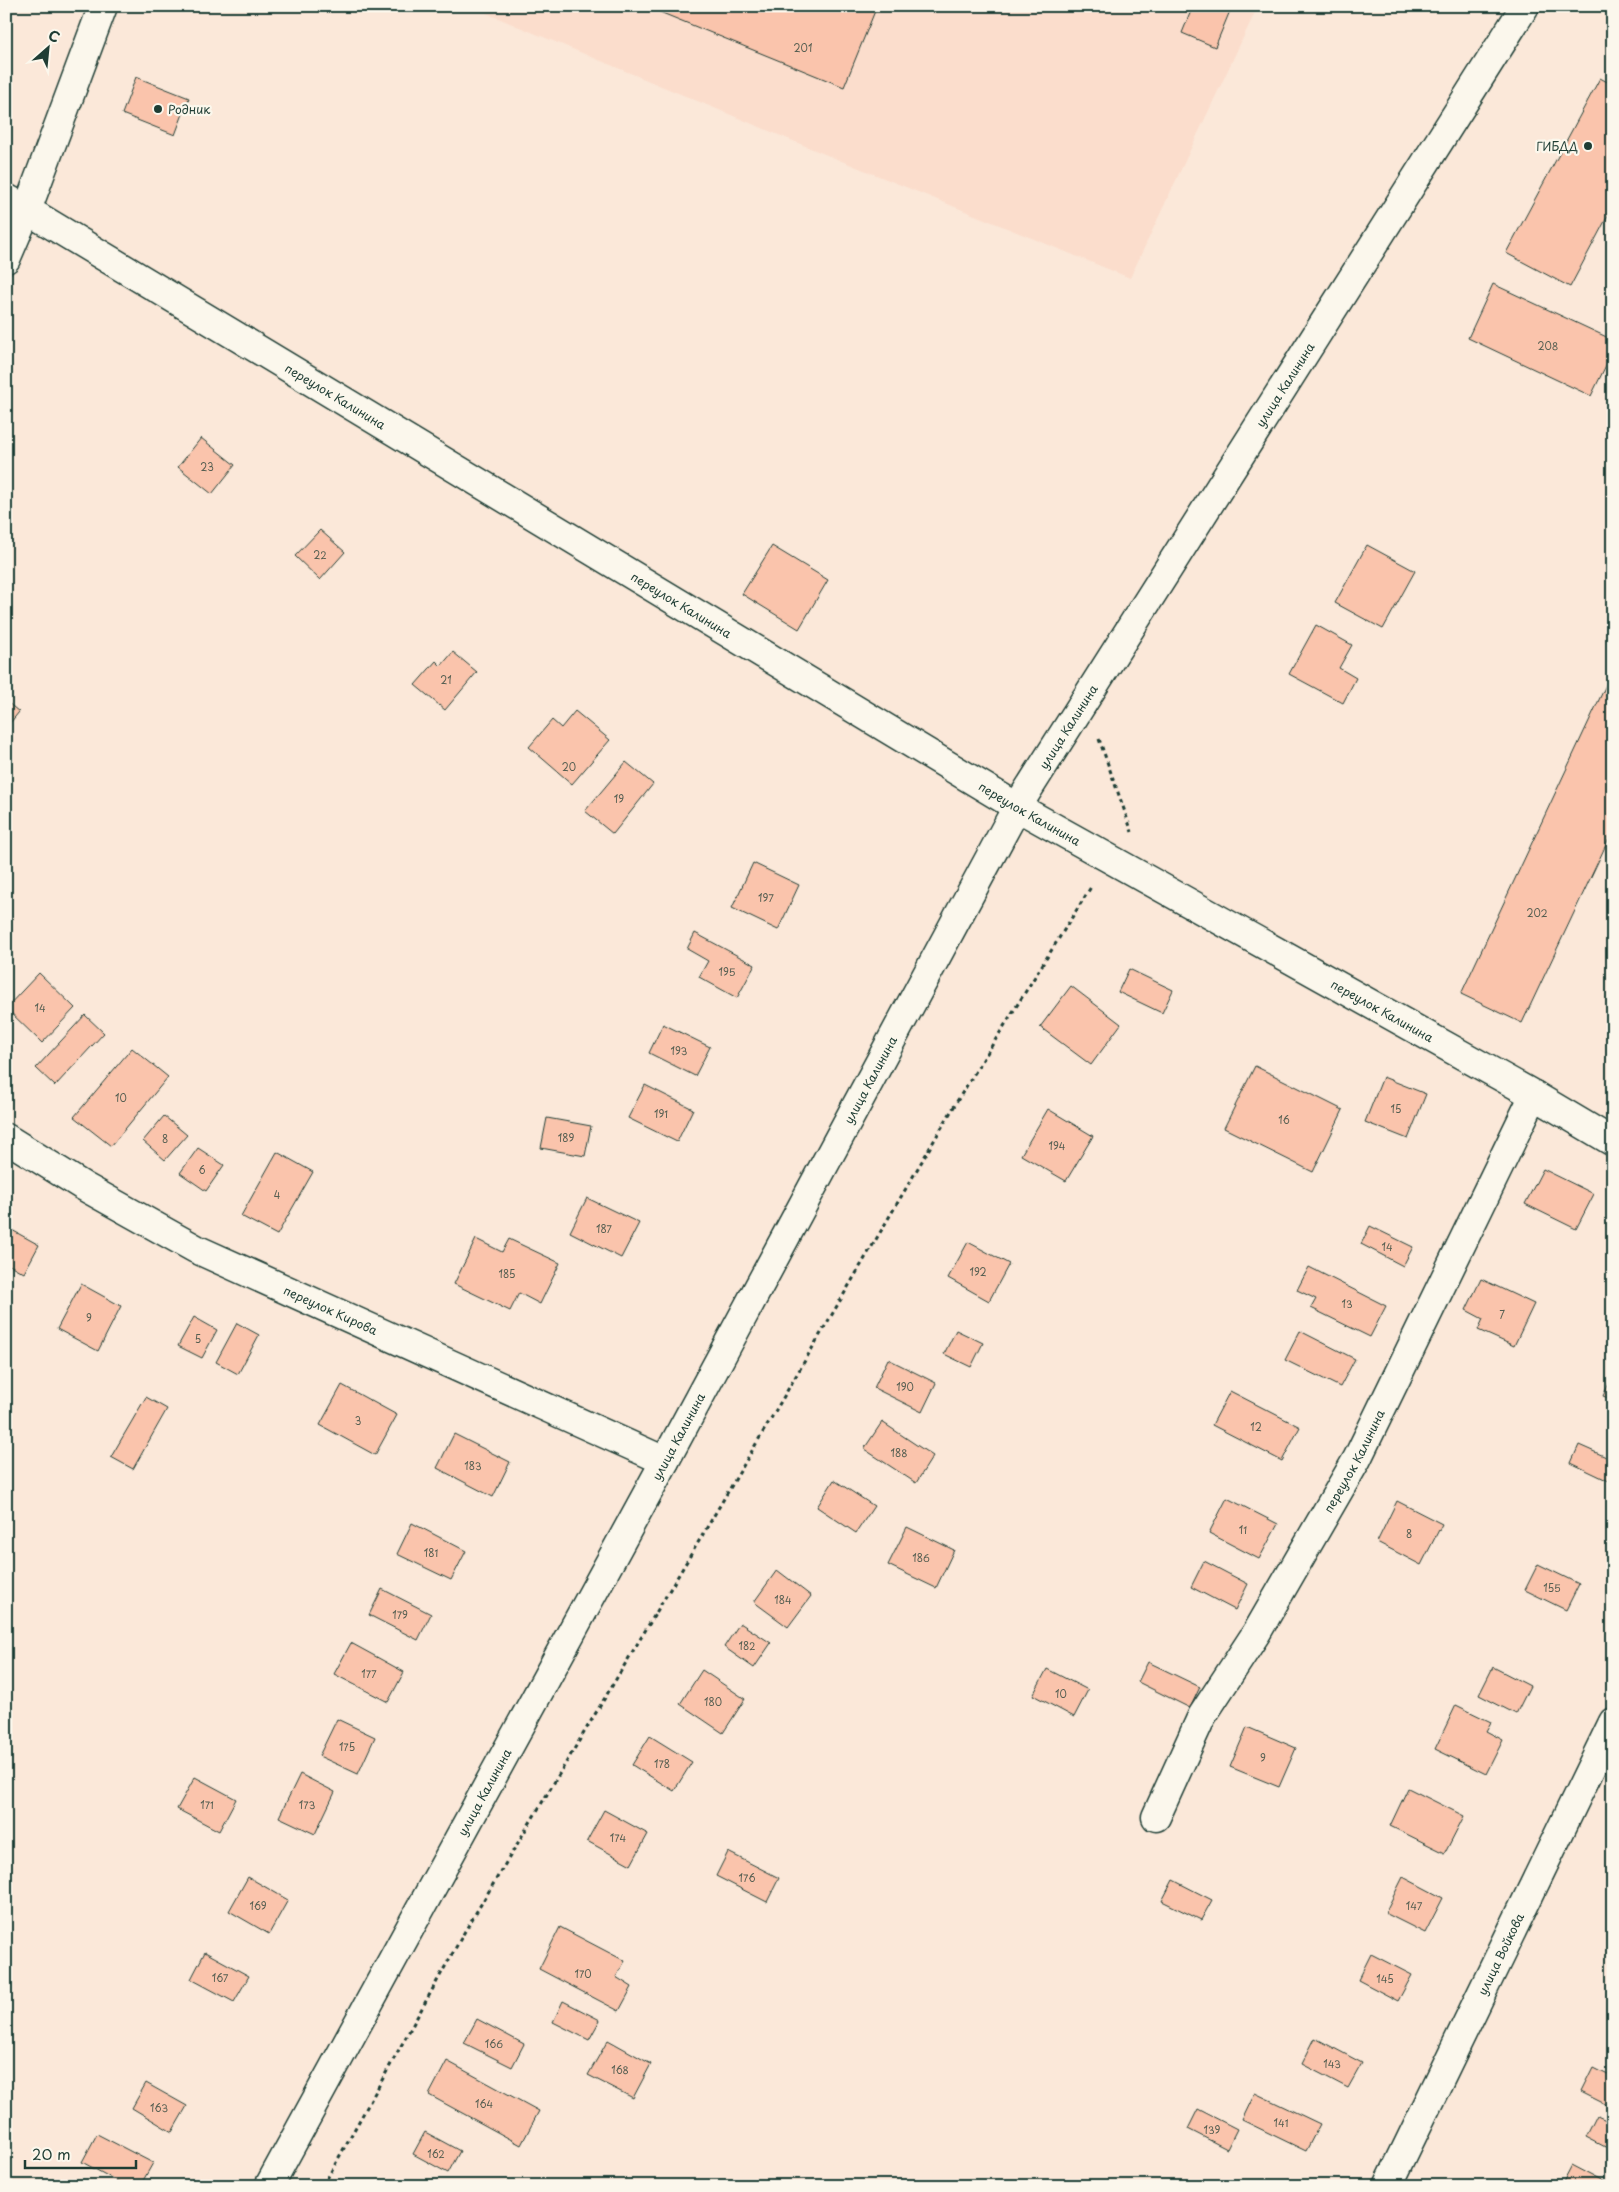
<svg xmlns="http://www.w3.org/2000/svg" width="1619" height="2192" font-family="'Playpen Sans',sans-serif">
<style>
.built{fill:#fbddcc}
.building{fill:#fac4ac;stroke:#1f3d34}
.lines{fill:none;stroke-linecap:round;stroke-linejoin:round}
.minor-casing{stroke:#1f3d34;stroke-width:31}
.path{stroke:#1f3d34;stroke-width:3;stroke-dasharray:4 4;stroke-linecap:butt}
.minor{stroke:#fbf7ec;stroke-width:28}
.poi-dot{fill:#1f3d34;stroke:#fbf7ec;stroke-width:2}
.labels{text-anchor:middle;dominant-baseline:central;stroke-width:4.5;stroke-linejoin:round;paint-order:stroke}
.number-label{font-size:10px;fill:#565f52}
.poi-label{font-size:12px;fill:#1f3d34;stroke:#fbf7ec;text-anchor:start}
.street-label{font-size:12px;fill:#1f3d34;stroke:#fbf7ec}
</style>
<rect width="100%" height="100%" fill="#fbe8d9"/>
<filter id="ink" filterUnits="userSpaceOnUse"><feTurbulence type="fractalNoise" baseFrequency=".02" numOctaves="2"/><feDisplacementMap in="SourceGraphic" scale="10" xChannelSelector="R" yChannelSelector="G"/><feConvolveMatrix kernelMatrix="1 2 1 2 8 2 1 2 1" color-interpolation-filters="sRGB"/></filter>
<g filter="url(#ink)">
<path class="built" d="M469,6H1258L1130,278L822,153Z"/>
<path class="building" d="M645,6H877L844,87Z
M1193,6H1232L1215,47L1182,33Z
M136,77L189,98L175,135L122,114Z
M1600,78L1613,85V206L1570,287L1506,253Z
M1493,284L1613,340V351L1591,396L1468,338Z
M201,438L235,465L212,494L178,467Z
M320,530L345,552L320,580L295,556Z
M1367,545L1415,571L1383,629L1335,603Z
M772,546L828,580L799,629L742,594Z
M1316,625L1352,645L1339,668L1356,678L1343,703L1289,674Z
M453,652L477,672L445,710L415,685L436,661L441,666Z
M1613,670V830L1522,1023L1461,994Z
M6,701L19,712L6,728Z
M575,711L610,740L572,784L529,747L552,720L561,728Z
M626,762L653,784L613,834L585,811Z
M753,863L799,885L778,930L732,908Z
M695,933L755,965L737,998L699,977L708,961L687,949Z
M1129,969L1173,990L1162,1013L1118,992Z
M39,973L75,1008L42,1043L6,1008Z
M1071,986L1121,1024L1091,1065L1040,1027Z
M85,1015L104,1033L55,1086L36,1068Z
M663,1024L710,1047L695,1076L649,1053Z
M132,1048L168,1077L111,1146L74,1117Z
M1255,1066L1343,1110L1313,1172L1224,1128Z
M1383,1077L1426,1094L1408,1139L1365,1122Z
M645,1085L693,1109L677,1142L628,1118Z
M1048,1109L1093,1136L1066,1181L1021,1155Z
M164,1116L187,1135L165,1160L143,1141Z
M547,1118L591,1126L585,1156L541,1148Z
M198,1148L224,1165L206,1191L180,1173Z
M277,1152L313,1172L277,1235L241,1216Z
M1543,1169L1594,1194L1576,1229L1525,1204Z
M587,1198L639,1223L621,1258L570,1232Z
M1370,1226L1413,1247L1403,1266L1361,1244Z
M10,1229L39,1245L24,1273L6,1263V1237Z
M476,1239L502,1252L509,1239L560,1263L540,1304L519,1293L510,1311L454,1284Z
M968,1242L1009,1264L989,1301L948,1278Z
M1309,1267L1386,1306L1370,1337L1311,1308L1316,1299L1297,1290Z
M1481,1279L1534,1304L1514,1346L1478,1330L1483,1319L1466,1310Z
M81,1284L121,1306L98,1351L57,1329Z
M194,1317L217,1330L202,1358L178,1346Z
M237,1323L259,1335L238,1374L216,1362Z
M956,1330L983,1343L971,1367L944,1354Z
M1300,1331L1355,1359L1340,1387L1285,1360Z
M888,1359L936,1383L922,1412L874,1388Z
M1613,1375V1400L1603,1396Z
M342,1385L397,1415L375,1455L320,1425Z
M1230,1391L1300,1427L1282,1461L1212,1425Z
M146,1397L167,1409L133,1469L111,1457Z
M882,1422L933,1456L916,1483L864,1449Z
M454,1434L510,1462L493,1497L437,1468Z
M1579,1445L1613,1460V1483L1571,1463Z
M834,1480L874,1506L856,1533L817,1507Z
M1227,1498L1278,1524L1259,1559L1209,1533Z
M1397,1501L1442,1524L1421,1565L1377,1542Z
M412,1523L466,1551L451,1580L397,1554Z
M907,1527L954,1550L936,1588L888,1565Z
M1204,1561L1248,1584L1235,1610L1191,1587Z
M1538,1564L1579,1584L1566,1610L1525,1590Z
M777,1570L811,1596L788,1627L754,1602Z
M382,1589L431,1614L418,1640L369,1615Z
M740,1623L771,1643L754,1668L724,1647Z
M351,1643L404,1672L388,1702L334,1674Z
M1148,1662L1200,1687L1190,1708L1138,1682Z
M1493,1667L1530,1686L1516,1714L1479,1695Z
M1047,1669L1088,1690L1074,1717L1033,1695Z
M702,1670L745,1699L723,1733L680,1704Z
M1456,1705L1491,1722L1486,1731L1503,1740L1486,1774L1435,1749Z
M337,1719L375,1737L358,1774L319,1756Z
M1247,1727L1296,1748L1279,1787L1230,1767Z
M650,1736L692,1762L674,1791L632,1765Z
M300,1774L335,1792L315,1834L279,1817Z
M195,1777L236,1799L219,1831L177,1809Z
M1408,1788L1464,1816L1445,1853L1390,1826Z
M604,1810L648,1834L631,1865L587,1841Z
M728,1852L779,1878L767,1902L716,1876Z
M248,1877L288,1900L269,1934L229,1911Z
M1403,1877L1443,1898L1425,1933L1385,1913Z
M1173,1880L1212,1900L1201,1920L1162,1901Z
M560,1927L625,1961L616,1977L632,1987L619,2011L539,1969Z
M205,1952L249,1976L234,2002L191,1979Z
M1371,1954L1412,1975L1398,2001L1358,1980Z
M563,2001L600,2020L589,2040L553,2022Z
M477,2019L524,2044L512,2067L464,2043Z
M1315,2038L1362,2063L1348,2088L1302,2064Z
M608,2040L651,2064L633,2098L588,2075Z
M447,2061L539,2111L521,2145L429,2095Z
M1593,2068L1613,2078V2108L1581,2092Z
M146,2083L187,2106L172,2132L132,2108Z
M1255,2093L1320,2124L1306,2151L1242,2120Z
M1198,2109L1237,2129L1227,2149L1188,2129Z
M1597,2115L1613,2122V2151L1586,2137Z
M425,2132L460,2151L448,2173L413,2154Z
M97,2134L153,2163L140,2186H126L82,2162Z
M1572,2165L1612,2186H1561Z"/>
<g class="lines">
<g class="minor-casing">
<g id="minor">
<path id="s1" d="M103,6L27,210L1017,807L1534,1095L1613,1142"/>
<path d="M6,198L27,210L6,259"/>
<path id="s2" d="M6,1138L83,1186L196,1249L665,1461"/>
<path id="s3" d="M1156,1817L1202,1716L1257,1632L1357,1459L1534,1095"/>
<path id="s4" d="M269,2186L665,1461L1017,807L1525,6"/>
<path id="s5" d="M1388,2186L1613,1722"/>
</g>
</g>
<path class="path" d="M1099,739L1132,832
M323,2186L465,1931L702,1536L959,1098L1091,887"/>
<use href="#minor" class="minor"/>
</g>
</g>
<g class="poi-dot">
<circle cx="158" cy="109" r="5"/>
<circle cx="1588" cy="146" r="5"/>
</g>
<g class="labels">
<g class="number-label">
<text x="803" y="47">201</text>
<text x="1548" y="345">208</text>
<text x="207" y="466">23</text>
<text x="320" y="554">22</text>
<text x="446" y="679">21</text>
<text x="569" y="766">20</text>
<text x="619" y="798">19</text>
<text x="766" y="897">197</text>
<text x="1537" y="912">202</text>
<text x="727" y="971">195</text>
<text x="40" y="1007">14</text>
<text x="679" y="1050">193</text>
<text x="121" y="1097">10</text>
<text x="1396" y="1108">15</text>
<text x="661" y="1113">191</text>
<text x="1284" y="1119">16</text>
<text x="566" y="1137">189</text>
<text x="165" y="1138">8</text>
<text x="1057" y="1145">194</text>
<text x="202" y="1169">6</text>
<text x="277" y="1194">4</text>
<text x="604" y="1228">187</text>
<text x="1387" y="1246">14</text>
<text x="978" y="1271">192</text>
<text x="507" y="1273">185</text>
<text x="1347" y="1303">13</text>
<text x="1502" y="1314">7</text>
<text x="89" y="1317">9</text>
<text x="198" y="1338">5</text>
<text x="905" y="1386">190</text>
<text x="358" y="1420">3</text>
<text x="1256" y="1426">12</text>
<text x="899" y="1452">188</text>
<text x="473" y="1465">183</text>
<text x="1243" y="1529">11</text>
<text x="1409" y="1533">8</text>
<text x="431" y="1552">181</text>
<text x="921" y="1557">186</text>
<text x="1552" y="1587">155</text>
<text x="783" y="1599">184</text>
<text x="400" y="1614">179</text>
<text x="747" y="1645">182</text>
<text x="369" y="1673">177</text>
<text x="1061" y="1693">10</text>
<text x="713" y="1701">180</text>
<text x="347" y="1746">175</text>
<text x="1263" y="1757">9</text>
<text x="662" y="1763">178</text>
<text x="207" y="1804">171</text>
<text x="307" y="1804">173</text>
<text x="618" y="1837">174</text>
<text x="747" y="1877">176</text>
<text x="258" y="1905">169</text>
<text x="1414" y="1905">147</text>
<text x="583" y="1973">170</text>
<text x="220" y="1977">167</text>
<text x="1385" y="1978">145</text>
<text x="494" y="2043">166</text>
<text x="1332" y="2063">143</text>
<text x="620" y="2069">168</text>
<text x="484" y="2103">164</text>
<text x="159" y="2107">163</text>
<text x="1281" y="2122">141</text>
<text x="1212" y="2129">139</text>
<text x="436" y="2153">162</text>
</g>
<g class="poi-label">
<text x="168" y="109">Родник</text>
<text x="1578" y="146" text-anchor="end">ГИБДД</text>
</g>
<g class="street-label">
<text stroke="none"><textPath href="#s4" startOffset="2069">улица Калинина</textPath></text>
<text stroke="none"><textPath href="#s1" startOffset="578">переулок Калинина</textPath></text>
<text stroke="none"><textPath href="#s1" startOffset="982">переулок Калинина</textPath></text>
<text stroke="none"><textPath href="#s4" startOffset="1664">улица Калинина</textPath></text>
<text stroke="none"><textPath href="#s1" startOffset="1388">переулок Калинина</textPath></text>
<text stroke="none"><textPath href="#s1" startOffset="1792">переулок Калинина</textPath></text>
<text stroke="none"><textPath href="#s4" startOffset="1259">улица Калинина</textPath></text>
<text stroke="none"><textPath href="#s2" startOffset="368">переулок Кирова</textPath></text>
<text stroke="none"><textPath href="#s4" startOffset="854">улица Калинина</textPath></text>
<text stroke="none"><textPath href="#s3" startOffset="408">переулок Калинина</textPath></text>
<text stroke="none"><textPath href="#s4" startOffset="449">улица Калинина</textPath></text>
<text stroke="none"><textPath href="#s5" startOffset="258">улица Войкова</textPath></text>
</g>
</g>
<rect width="1619" height="2192" fill="none" stroke="#fbf7ec" stroke-width="25"/>
<rect x="12" y="12" width="1594" height="2167" fill="none" stroke="#1f3d34" stroke-width="2" filter="url(#ink)"/>
<g transform="translate(48 48) rotate(27)" stroke="#fbf7ec" stroke-width="4" paint-order="stroke">
<path d="M0-4L9 19L0 12L-9 19Z" fill="#1f3d34"/>
<text y="-8" font-size="14" font-weight="bold" text-anchor="middle" fill="#1f3d34">С</text>
</g>
<path d="M25 2160v8h111v-8" fill="none" stroke="#1f3d34" stroke-width="2.5"/>
<text x="32" y="2160" font-size="15" fill="#1f3d34" stroke="#fbf7ec" stroke-width="4" paint-order="stroke">20 m</text>
</svg>
